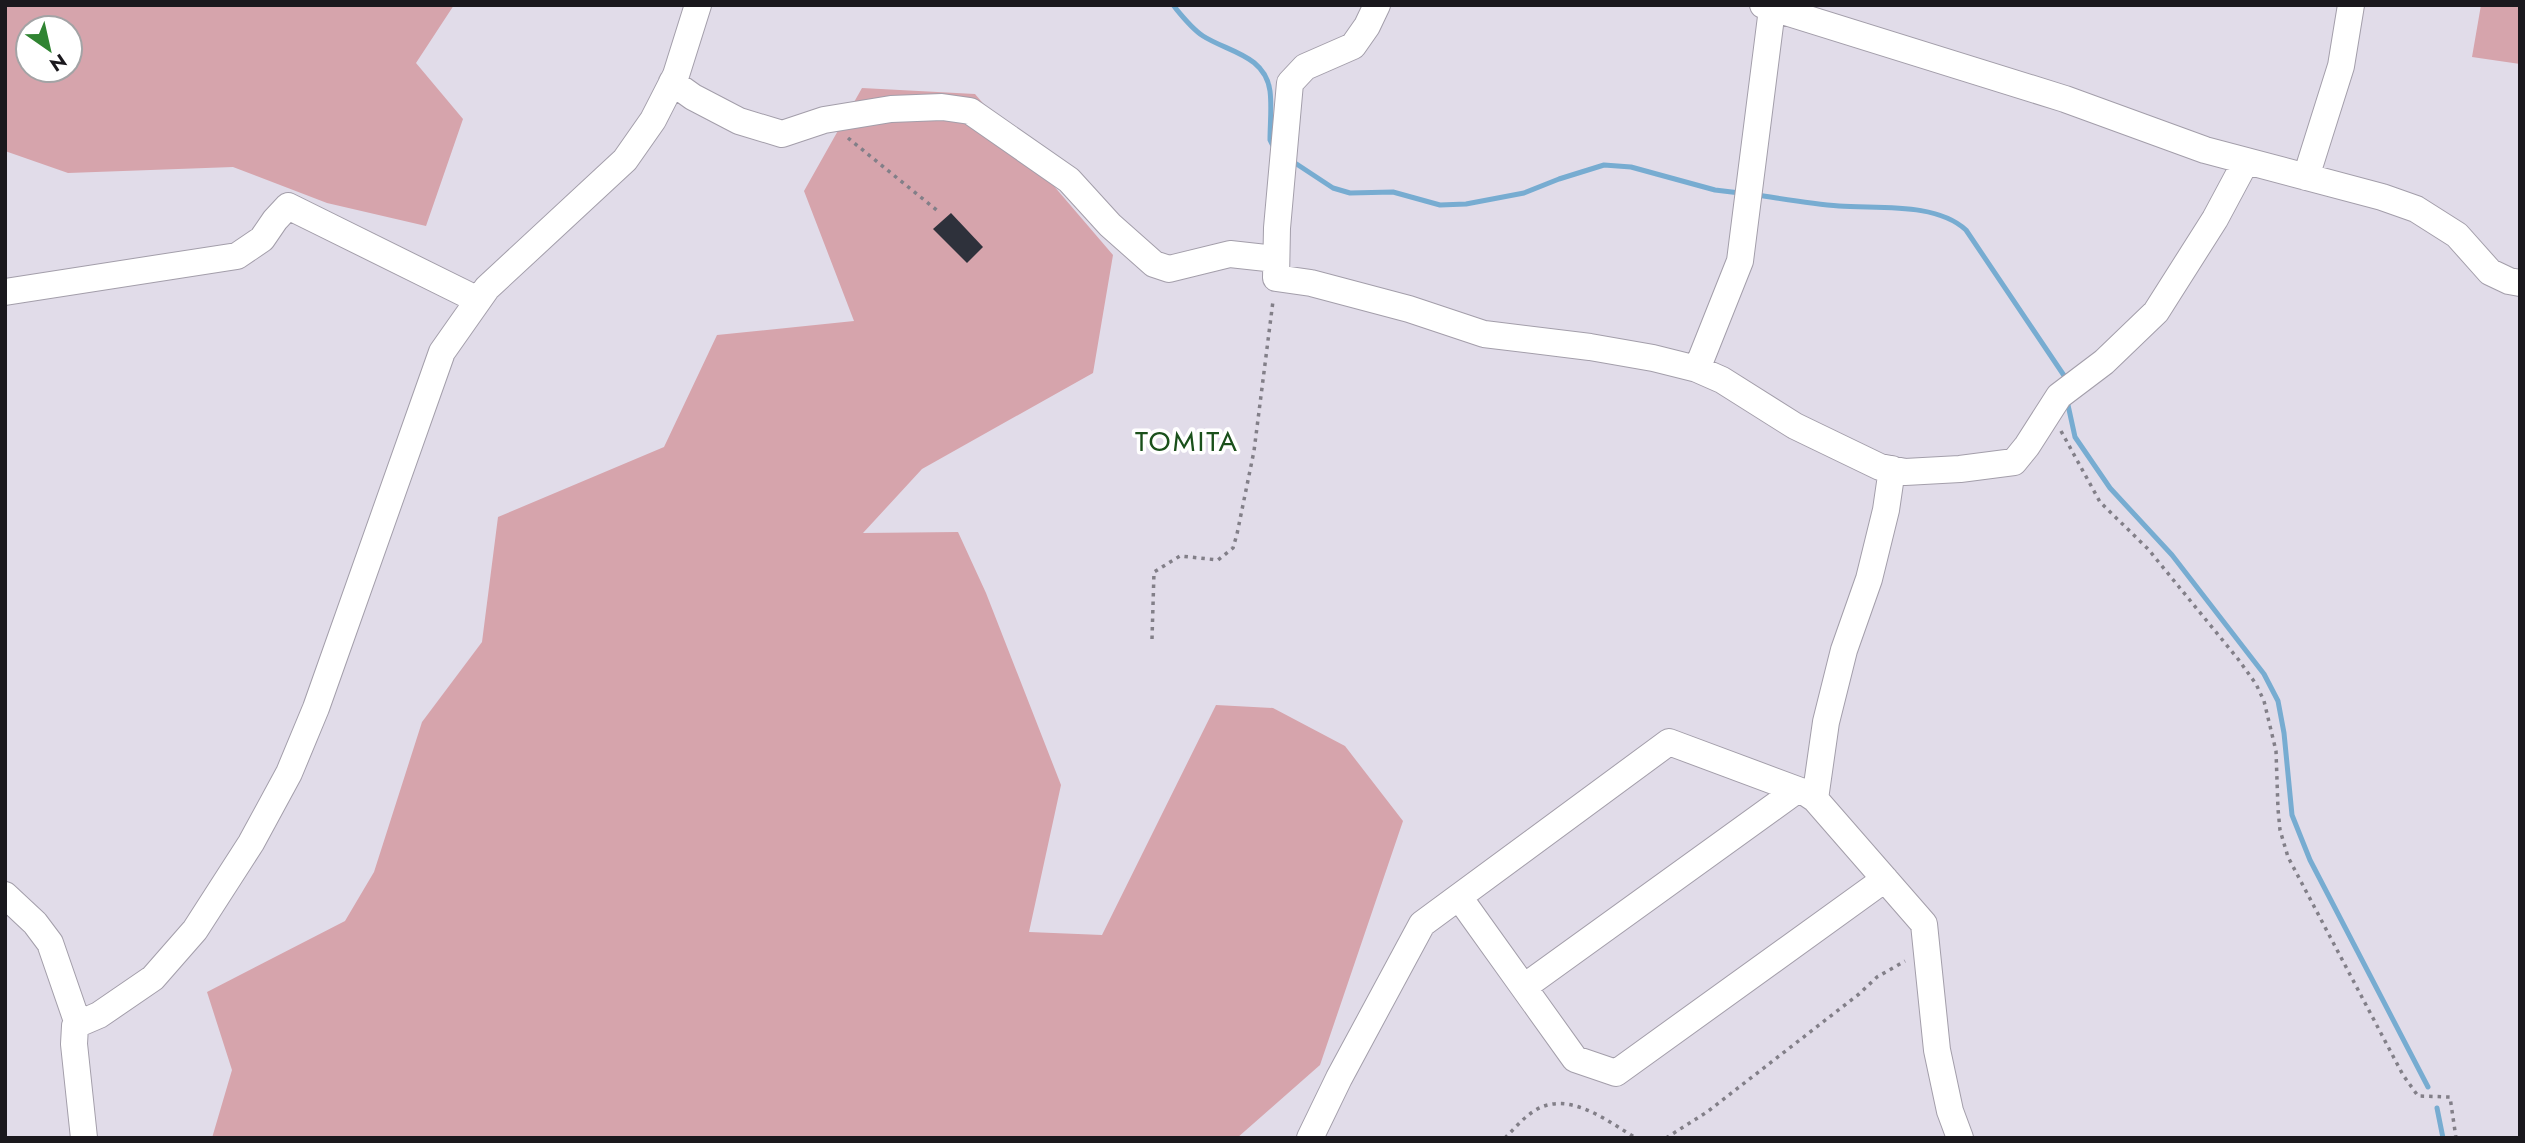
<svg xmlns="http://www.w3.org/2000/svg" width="2525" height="1143" font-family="Jost,sans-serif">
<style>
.green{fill:#d6a4ac;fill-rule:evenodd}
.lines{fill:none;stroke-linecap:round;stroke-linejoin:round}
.stream{stroke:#77acd1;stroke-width:5}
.building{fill:#2e313b}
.minor-casing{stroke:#a39eaa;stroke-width:28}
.path{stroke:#827f88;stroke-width:3.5;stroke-dasharray:3.5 5;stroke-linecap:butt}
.minor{stroke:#fff;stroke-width:26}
.labels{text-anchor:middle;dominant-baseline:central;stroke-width:7;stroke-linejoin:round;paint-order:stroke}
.quarter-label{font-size:28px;letter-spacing:2px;fill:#1a501b;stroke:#fff}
</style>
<rect width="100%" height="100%" fill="#e1dce9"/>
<path class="green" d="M5,5H454L416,63L463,119L426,226L327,203L233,167L68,173L5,151ZM28,28H70V70H28Z
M2481,5H2520V64L2472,57Z
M862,88L975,94L1113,255L1093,373L922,469L863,533L958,532L986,593L1061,785L1029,932L1102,935L1216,705L1273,708L1345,746L1403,821L1320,1065L1237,1138H212L232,1070L207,992L345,921L374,872L422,722L482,642L498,517L664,447L717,335L854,321L804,191Z"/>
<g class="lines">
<path class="stream" d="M1173,5C1182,16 1191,28 1203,36C1228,52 1265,55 1270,91C1272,107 1270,124 1270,140L1273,146
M1292,161L1333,188L1350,193L1393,192L1440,205L1466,204L1524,193L1559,179L1604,165L1631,167L1715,190L1740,193
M1757,195C1784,199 1811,204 1839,206C1877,209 1936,202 1966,230L2065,377
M2068,405L2075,437L2110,488L2172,555L2264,674L2278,701L2284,733L2292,815L2310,860L2428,1087
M2437,1108L2443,1138"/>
</g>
<path class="building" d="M951,213L983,247L967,263L933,229Z"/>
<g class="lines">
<g class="minor-casing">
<path id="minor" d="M1377,5L1367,26L1353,46L1305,67L1290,83L1277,228L1276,278L1311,283L1409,309L1484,334L1590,347L1653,358L1697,369L1722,380L1795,426L1880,467L1905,472L1960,469L2014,462L2027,446L2059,396L2104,362L2156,312L2215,219L2246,161
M1763,5L2065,99L2205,150L2382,197L2416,209L2457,235L2490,272L2509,281L2520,283
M672,82L693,97L739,121L782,134L824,120L891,109L942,107L970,111L1069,180L1110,225L1154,264L1169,269L1230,254L1276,259
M2306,177L2341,66L2351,5
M5,292L237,256L262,239L275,220L288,206L478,300
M1697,369L1740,261L1772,9
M1815,799L1826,722L1844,650L1869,579L1886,510L1892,469
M5,895L35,923L50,943L78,1024L75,1026L74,1044L84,1138
M1459,897L1575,1059L1616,1073L1885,879
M1524,987L1797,790
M78,1024L99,1015L153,978L195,930L251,843L289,773L316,708L442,352L487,288L625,160L653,120L676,75L698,5
M1310,1138L1339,1078L1422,924L1669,742L1806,793L1815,799L1924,924L1937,1050L1950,1111L1960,1138"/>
</g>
<path class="path" d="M848,138L939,212
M2061,431L2100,502L2148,549L2238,659L2256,684L2264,701L2276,751L2278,809L2280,830L2288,857L2403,1075L2418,1096L2450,1097L2456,1138
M1152,639L1154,572L1180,556L1218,560L1233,548L1237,534L1254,451L1273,301
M1505,1138C1514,1129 1523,1118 1534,1111C1568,1089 1607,1121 1636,1138
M1666,1138L1707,1112L1859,994L1877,977L1905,961"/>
<use href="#minor" class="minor"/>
</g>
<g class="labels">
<g class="quarter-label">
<text x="1187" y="441">TOMITA</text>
</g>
</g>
<rect width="2525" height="1143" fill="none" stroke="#1a181d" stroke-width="14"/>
<g transform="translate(49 49) rotate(146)"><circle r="33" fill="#ffffff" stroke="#a3a3a5" stroke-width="2"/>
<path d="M0-5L12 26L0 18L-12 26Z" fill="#308432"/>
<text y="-10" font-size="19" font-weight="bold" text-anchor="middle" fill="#1a181d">N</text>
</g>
</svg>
